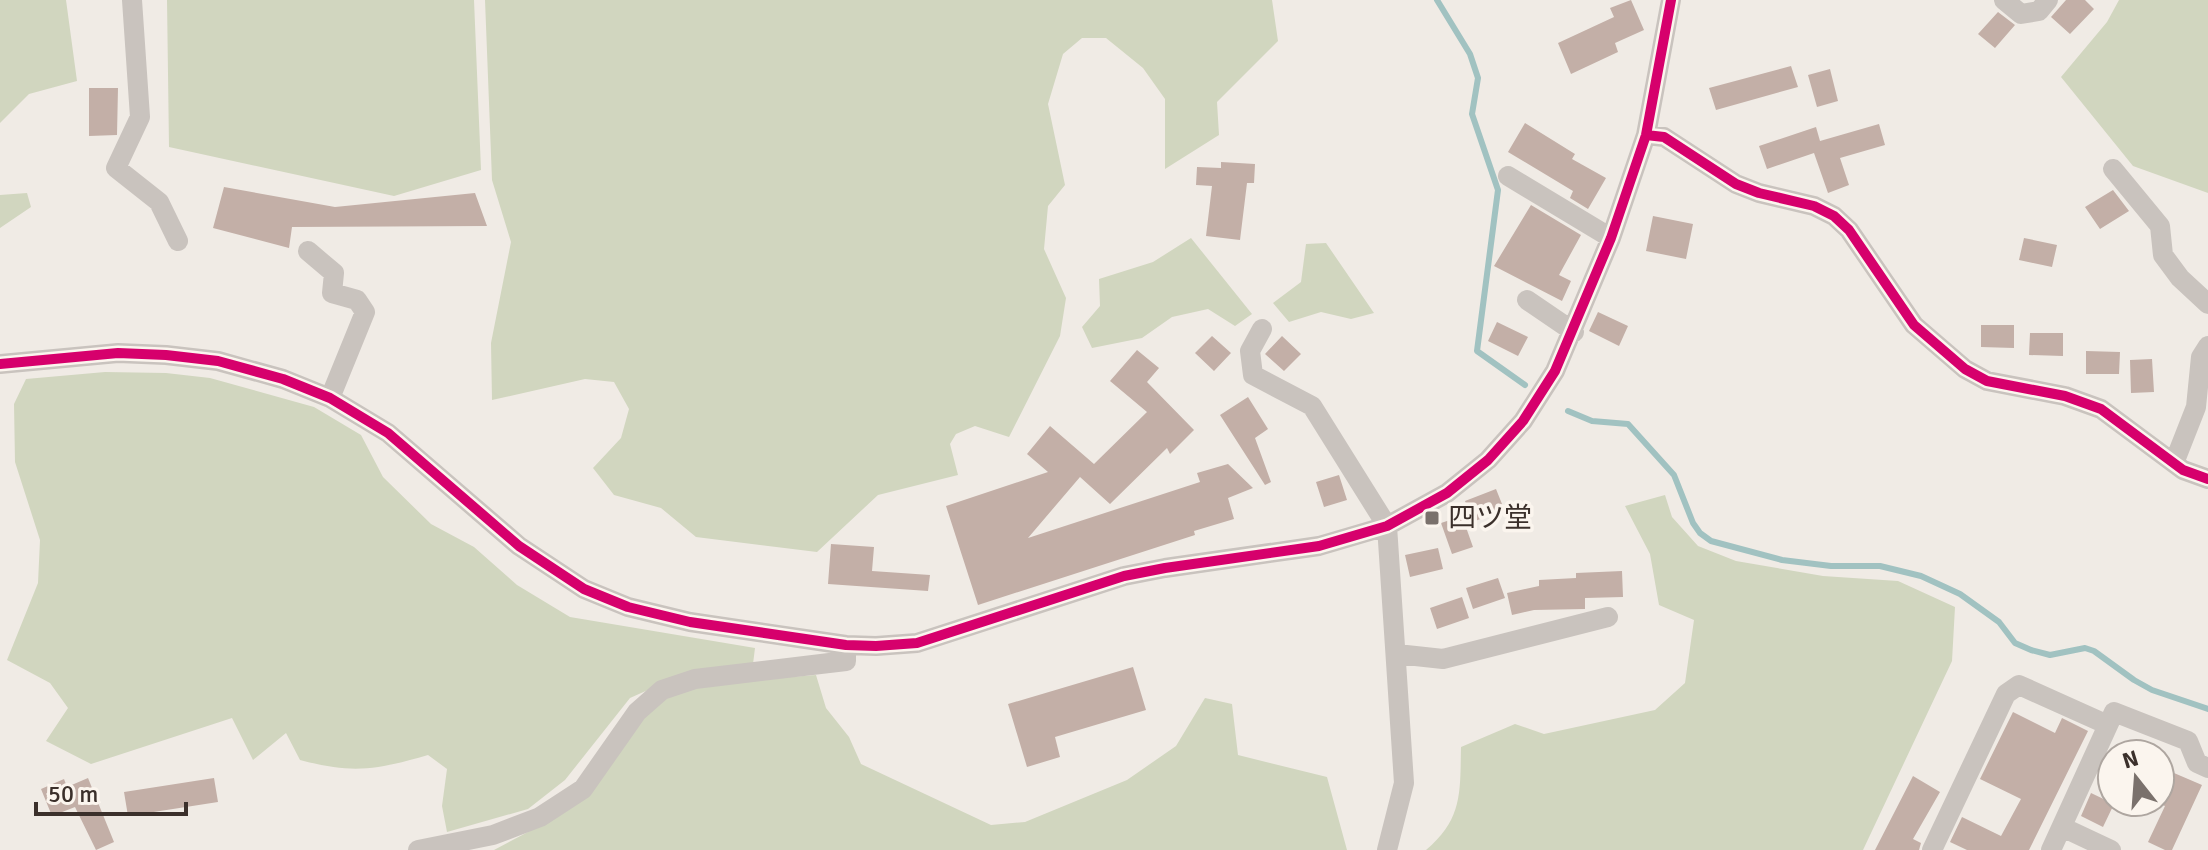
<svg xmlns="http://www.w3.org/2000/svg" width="2208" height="850" font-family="Signika,'Noto Sans JP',sans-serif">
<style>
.green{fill:#d1d6bf}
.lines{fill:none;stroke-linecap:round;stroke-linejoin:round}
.stream{stroke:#a1c2c1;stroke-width:6}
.building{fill:#c3afa7}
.minor{stroke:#c9c3be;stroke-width:20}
.cycleway-casing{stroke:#fbf5ee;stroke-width:15}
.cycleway{stroke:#d6006c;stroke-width:10}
.poi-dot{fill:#7a716c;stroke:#fbf5ee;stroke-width:3}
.labels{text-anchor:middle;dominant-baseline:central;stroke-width:7;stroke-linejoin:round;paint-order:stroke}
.poi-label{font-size:28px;fill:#3b302b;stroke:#fbf5ee;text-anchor:start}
</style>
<rect width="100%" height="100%" fill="#f0ebe5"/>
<path class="green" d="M0,0H66L77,81L29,94L0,123Z
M167,0H474L481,170L394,196L169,147Z
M485,0H1272L1278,41L1217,102L1219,135L1165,169V99L1143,68L1106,38H1082L1063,54L1048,104L1065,185L1048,206L1044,249L1066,298L1060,336L1009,437L975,426L956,434L950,444L958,475L878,495L817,552L696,537L661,508L614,495L593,468L621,438L629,409L614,382L585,379L492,400L491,343L511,242L492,180Z
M2119,0H2208V193L2133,166L2061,77L2107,22Z
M27,193L31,207L0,228V195Z
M1191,238L1252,314L1235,326L1208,309L1172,317L1142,338L1092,348L1082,327L1100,306L1099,279L1153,262Z
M1326,243L1374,313L1351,319L1321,312L1289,322L1273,303L1301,282L1306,244Z
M105,372L166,373L210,378L314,407L361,435L383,477L431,524L474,547L517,585L570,617L755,648L753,664L677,677L630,698L565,780L528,809L447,832L442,806L447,769L428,755C376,770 353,774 300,760L286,733L253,760L232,718L91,764L46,741L68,708L50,683L7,660L38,583L40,540L15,462L14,404L26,379Z
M1665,495L1672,517L1698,546L1736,561L1823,576L1898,581L1955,607L1952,661L1863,850H1426C1463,819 1460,792 1461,747L1515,724L1544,734L1655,710L1685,683L1694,620L1659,605L1650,554L1625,506Z
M816,675L826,708L849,737L861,764L991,825L1025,822L1127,780L1176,746L1205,698L1232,704L1238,755L1327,777L1347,850H494L543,824L659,697L699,684Z"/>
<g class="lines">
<path class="stream" d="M1437,0L1470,54L1478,78L1472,114L1498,190L1477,351L1525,385
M1568,411L1592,421L1628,424L1674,475L1693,523L1700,533L1711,541L1782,560L1831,566H1880L1921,576L1960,594L1999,622L2015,643L2031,650L2050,655L2085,648L2094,651L2134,680L2152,690L2208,709"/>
</g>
<path class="building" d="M1631,0L1644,30L1615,43L1618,52L1571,74L1558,43L1614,17L1610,8Z
M2066,0H2085L2094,9L2070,34L2051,17Z
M1998,12L2015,25L1995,48L1978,34Z
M1791,66L1798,87L1716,110L1709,88Z
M1830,69L1838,101L1817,107L1808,75Z
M89,88H118L117,135L89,136Z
M1525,123L1575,154L1572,159L1606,178L1588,209L1570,198L1573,191L1508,152Z
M1879,124L1885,145L1840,158L1849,185L1828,193L1814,153L1767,169L1759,146L1816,127L1820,141Z
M1221,162L1255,164L1254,183H1247L1240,240L1206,236L1212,186L1196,185L1197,167L1221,168Z
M224,187L335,207L475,193L487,226L292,227L289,248L213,228Z
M2113,190L2129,211L2100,229L2085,207Z
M1531,205L1581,235L1559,275L1571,281L1562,301L1494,266Z
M1653,216L1693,224L1686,259L1646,251Z
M2024,238L2057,245L2052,267L2019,260Z
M1598,312L1628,326L1619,346L1589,331Z
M1497,322L1528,337L1518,356L1488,341Z
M1981,325H2014V348L1981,347Z
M2030,333H2063V356L2029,355Z
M1212,336L1231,353L1214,371L1195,353Z
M1282,336L1301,354L1284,371L1265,354Z
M1137,350L1159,368L1147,382L1194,430L1170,454L1167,448L1110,504L1080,477L1028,538L1200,482L1197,473L1228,464L1253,488L1228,498L1234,519L1194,531L1195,535L978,605L946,506L1048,472L1027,454L1050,426L1094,464L1147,412L1110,381Z
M2086,351L2120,352L2119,374H2086Z
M2152,359L2154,392L2131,393L2130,360Z
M1248,397L1268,429L1255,438L1271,482L1265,485L1220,415Z
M1339,475L1347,500L1324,507L1316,482Z
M1496,489L1504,509L1473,522L1465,501Z
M1462,516L1473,547L1452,554L1441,523Z
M831,544L874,547L872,571L930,575L928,591L828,584Z
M1438,548L1443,569L1410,577L1405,555Z
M1622,571L1623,597L1585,598V609L1534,610L1512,615L1507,593L1539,586V580L1576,578V573Z
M1498,578L1505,598L1473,609L1466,588Z
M1462,597L1469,618L1437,629L1430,608Z
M1133,667L1146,710L1055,737L1060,757L1027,767L1008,704Z
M2013,712L2055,733L2062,718L2088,731L2029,850H1967L1950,842L1962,817L2001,836L2021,799L1980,779Z
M2160,767L2202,785L2172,850H2165L2148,842L2165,806L2160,804Z
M1913,776L1940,792L1913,839L1921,843L1919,850H1875Z
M88,778L114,842L96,850L75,807L52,816L41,789L64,779L67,787Z
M214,778L218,802L128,816L124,792Z
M2091,793L2114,804L2103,827L2081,816Z"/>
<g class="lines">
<path class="minor" d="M132,0L140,117L116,168L159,202L178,241
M2004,0L2021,14L2039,11L2048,0
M1646,135L1664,137L1736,184L1759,193L1814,206L1834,216L1849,230L1914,325L1965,369L1987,381L2065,396L2101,409L2183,470L2208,479
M2113,169L2160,226L2163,255L2180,278L2208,304
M1508,176L1611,238
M308,251L334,273L332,293L357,300L365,312L330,398
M1527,300L1574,332
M1262,329L1250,351L1253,375L1312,406L1387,526L1404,783L1387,850
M0,364L118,353L166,355L218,361L283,379L330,398L388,433L519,546L584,589L628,607L690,622L846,645L876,646L917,643L1124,576L1165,568L1319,546L1387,526L1447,493L1488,460L1523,421L1555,371L1611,238L1646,135L1671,0
M2174,463L2196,407L2201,357L2208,346
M1397,654L1443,659L1608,617
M2062,827L2111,850
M418,850L493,835L540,817L583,789L637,712L662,690L695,679L846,661V645
M1932,850L2006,694L2019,685L2108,725
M2051,850L2114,712L2188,741L2197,763L2208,768"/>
<g class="cycleway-casing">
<path id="cycleway" d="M1646,135L1664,137L1736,184L1759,193L1814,206L1834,216L1849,230L1914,325L1965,369L1987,381L2065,396L2101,409L2183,470L2208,479
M0,364L118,353L166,355L218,361L283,379L330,398L388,433L519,546L584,589L628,607L690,622L846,645L876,646L917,643L1124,576L1165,568L1319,546L1387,526L1447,493L1488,460L1523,421L1555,371L1611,238L1646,135L1671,0"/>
</g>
<use href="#cycleway" class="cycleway"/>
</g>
<rect class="poi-dot" x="1424" y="510" width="16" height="16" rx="4"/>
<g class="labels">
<g class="poi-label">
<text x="1448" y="518">四ツ堂</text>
</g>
</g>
<g transform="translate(2136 778) rotate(343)"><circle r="38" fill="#fbf5ee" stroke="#aea6a0" stroke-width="2"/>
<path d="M0-6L14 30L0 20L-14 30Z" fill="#7a716c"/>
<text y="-12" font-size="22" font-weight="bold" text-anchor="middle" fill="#3b302b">N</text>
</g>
<path d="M36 802v12h150v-12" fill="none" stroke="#3b302b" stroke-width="4"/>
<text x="48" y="802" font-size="24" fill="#3b302b" stroke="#fbf5ee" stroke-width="6" paint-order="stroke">50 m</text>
</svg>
